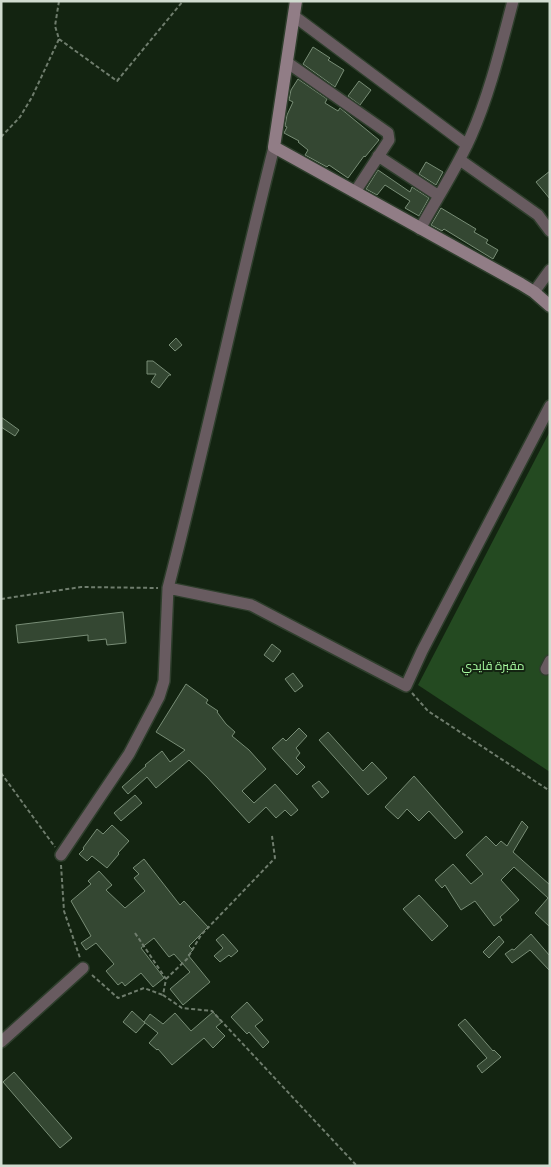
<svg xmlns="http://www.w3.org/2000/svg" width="551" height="1167" font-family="Barlow,Cairo,sans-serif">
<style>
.green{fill:#244a21}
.building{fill:#344732;stroke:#788d76}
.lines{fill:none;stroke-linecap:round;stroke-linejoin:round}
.street-casing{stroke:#2e3e2c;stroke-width:14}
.secondary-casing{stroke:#2e3e2c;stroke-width:15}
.path{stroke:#6f7d6d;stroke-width:2;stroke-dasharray:4 2.5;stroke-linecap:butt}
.street{stroke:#685b60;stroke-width:11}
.secondary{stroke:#917d86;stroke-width:12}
.labels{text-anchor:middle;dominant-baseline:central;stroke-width:4;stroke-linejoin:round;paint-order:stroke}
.park-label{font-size:12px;fill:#a9fda2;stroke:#132411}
</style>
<rect width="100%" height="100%" fill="#132411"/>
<path class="green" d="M550,431V772L418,685Z"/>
<path class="building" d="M313,47L330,58L328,60L344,70L335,87L303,64Z
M298,79L327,99L325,103L338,111L340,108L379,140L365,157L364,156L348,178L329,165L327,167L305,155L308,150L298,142L299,141L284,133L287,127L285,126L287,115L293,102L289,100L291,90Z
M359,81L371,90L360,105L348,96Z
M426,162L443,172L436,185L419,174Z
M378,170L410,192L412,187L429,198L419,216L405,208L410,201L385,185L377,195L366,189Z
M550,171V199L536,182Z
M441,208L476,229L474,232L488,240L486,243L498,250L493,259L444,229L442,231L431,225Z
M176,338L182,345L175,351L169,345Z
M147,361H153L171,375H169L159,388L151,382L156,374H147Z
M1,417L19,430L15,436L1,427Z
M123,612L126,643L107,645L106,639L88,641V635L18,643L16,625Z
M272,644L281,651L273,662L264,655Z
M293,673L303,686L295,692L285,679Z
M186,684L208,700L206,703L218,711L217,712L226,724L235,732L232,736L249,750L266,769L242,791L254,803L275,784L298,810L291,816L285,810L276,818L266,807L249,823L207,777L189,760L156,788L147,777L128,794L122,787L146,766L145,765L162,751L170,762L185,750L156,732Z
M299,728L307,736L296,748L300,753L296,758L305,767L297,775L272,748L283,738L286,741Z
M328,732L363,771L372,762L387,778L368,795L319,740Z
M414,776L463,832L455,839L429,811L419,821L407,809L398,819L385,807Z
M319,781L329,792L322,798L312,786Z
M135,795L142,803L121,821L114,813Z
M522,821L528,827L513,852L550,885V927L535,913L548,898L514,867L501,880L519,900L500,917L502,920L494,926L475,901L461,910L445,885L442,888L435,880L453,864L471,884L483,874L466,855L486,836L496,846L501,841L507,846Z
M112,825L129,841L118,853L119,854L107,868L92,856L87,861L79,854L84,849L83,848L97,829L103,834Z
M144,859L180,905L184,901L208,927L189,946L193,950L188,955L210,982L183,1005L170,989L190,972L174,954L169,957L154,938L141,948L164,978L153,987L141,973L125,986L122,982L118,985L106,971L114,964L96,943L86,950L81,943L91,936L71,901L91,884L88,881L99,871L112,885L106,890L125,908L145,891L134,878L139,874L133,868Z
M419,895L448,926L432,941L403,909Z
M223,934L238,951L231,957L229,955L220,962L214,956L223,948L216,940Z
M531,934L550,956V971L530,950L512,963L505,954L512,949L514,950Z
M499,936L504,942L489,958L483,952Z
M247,1002L263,1020L255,1026L269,1042L263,1048L249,1032L247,1034L231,1017Z
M132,1011L145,1023L136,1033L123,1022Z
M213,1012L222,1022L216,1027L225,1036L213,1048L204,1038L172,1065L158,1049L157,1050L149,1043L158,1033L144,1022L150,1014L163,1024L175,1013L191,1031Z
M465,1019L493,1051L494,1050L501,1057L482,1073L477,1066L487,1058L458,1025Z
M14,1072L72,1138L60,1148L3,1082Z"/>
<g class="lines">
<g class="street-casing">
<path id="street" d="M294,16L467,145
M288,63L388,133L389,140L355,192
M274,147C237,294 206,442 168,588L251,605L406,686L422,651L550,406
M378,156L439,196
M460,160L538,215L550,231
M420,229C437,198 457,168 471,136C490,93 501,46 513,1
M534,292L550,270
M546,669L550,661
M61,855L129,754L159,697L164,681L168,588
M1,1042L83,968"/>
</g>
<g class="secondary-casing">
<path id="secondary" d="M296,1L274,147L521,284L534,292L550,306"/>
</g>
<path class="path" d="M59,39L117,81L183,1
M1,137L20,117L32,97L59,39L55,26L59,1
M1,599L81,587L158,588
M412,693L428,711L550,791
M1,773L55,847
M61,865L64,911L80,958
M135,933L166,979L163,995L182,1008L212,1011L357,1166
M92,975L118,998L144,988L163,995
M166,979L187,959L201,935L275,858L272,836"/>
<use href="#street" class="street"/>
<use href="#secondary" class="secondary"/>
</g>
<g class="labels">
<g class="park-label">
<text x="493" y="665">مقبرة قايدي</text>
</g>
</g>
<rect width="551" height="1167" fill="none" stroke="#d1dcd0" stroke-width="5"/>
</svg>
